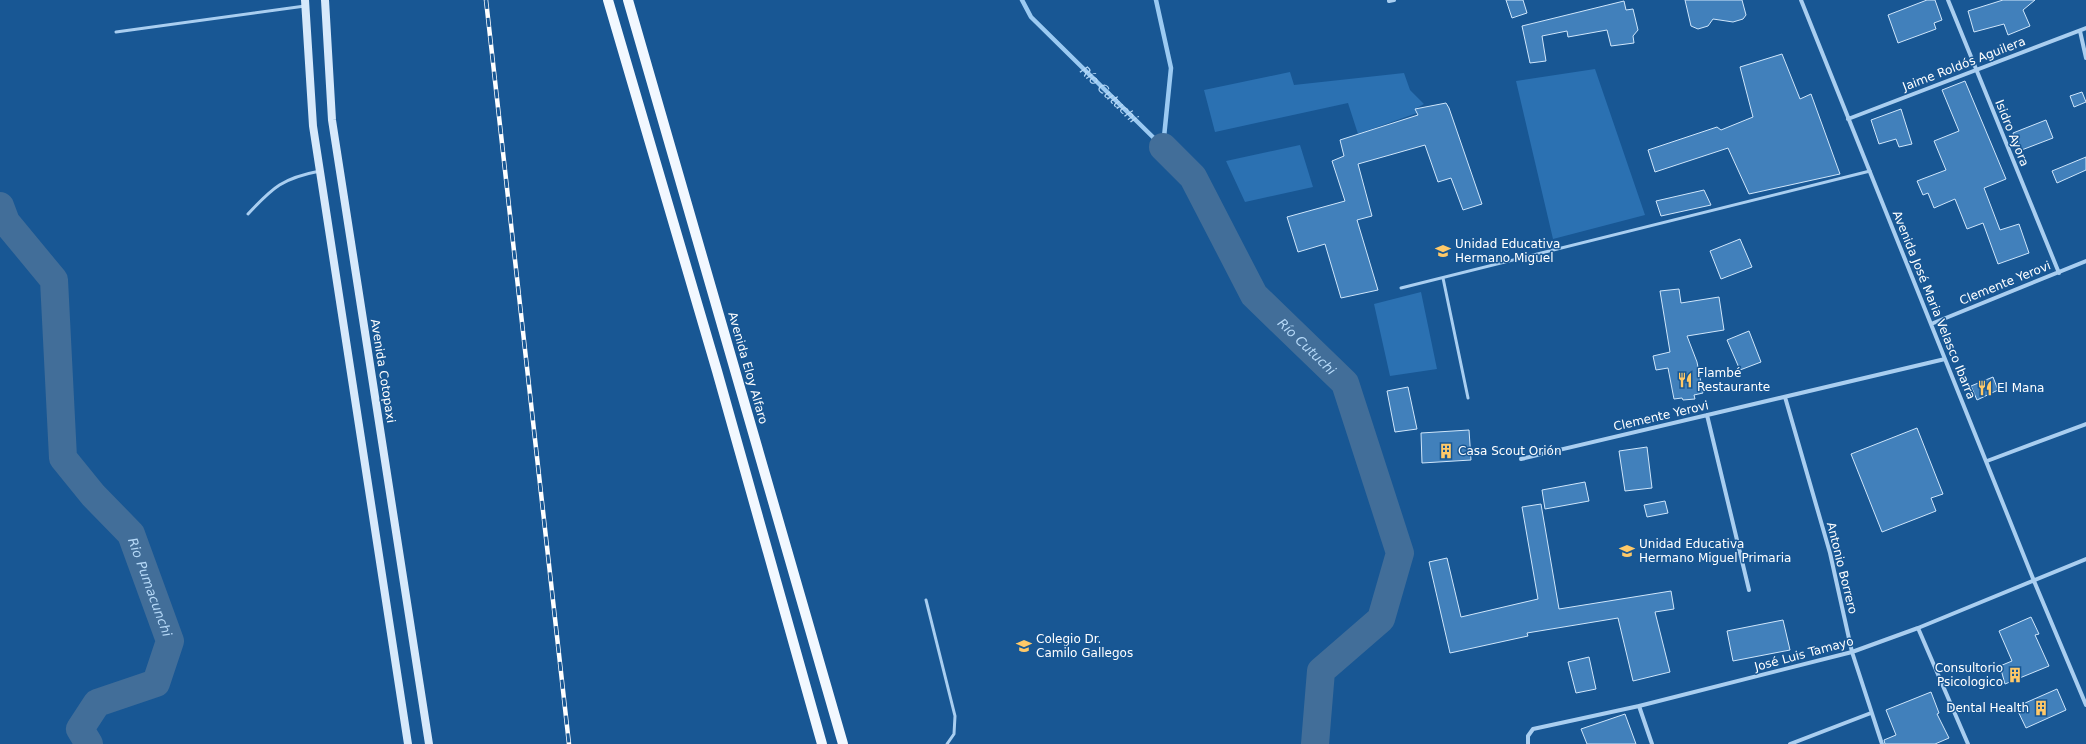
<svg xmlns="http://www.w3.org/2000/svg" width="2086" height="744" font-family="'DejaVu Sans',sans-serif">
<style>
.green{fill:#2b71b2}
.lines{fill:none;stroke-linecap:round;stroke-linejoin:round}
.stream{stroke:#9bcaf2;stroke-width:4.5}
.river{stroke:#426e99;stroke-width:28}
.building{fill:#4180bb;stroke:#cfe6fb}
.service{stroke:#a9cef0;stroke-width:3}
.minor{stroke:#a9cef0;stroke-width:4}
.secondary{stroke:#d7e9fb;stroke-width:8}
.primary{stroke:#f2f8ff;stroke-width:10}
.rail-casing{stroke:#fff;stroke-width:4.5}
.rail{stroke:#185794;stroke-width:3;stroke-dasharray:9;stroke-linecap:butt}
.labels{text-anchor:middle;dominant-baseline:central;stroke-width:3;stroke-linejoin:round;paint-order:stroke}
.street-label{font-size:12px;fill:#fff;stroke:#185794}
.poi-label{font-size:12px;fill:#fff;stroke:#185794;text-anchor:start}
.water-label{font-size:13px;font-style:italic;fill:#b5d8f7;stroke:#185794}
</style>
<rect width="100%" height="100%" fill="#185794"/>
<path class="green" d="M1595,69L1645,215L1553,239L1516,81Z
M1290,72L1294,85L1404,73L1410,90L1424,104L1415,109L1417,113L1358,134L1348,103L1215,132L1204,90Z
M1300,145L1313,187L1245,202L1226,161Z
M1421,292L1437,369L1390,376L1374,304Z"/>
<g class="lines">
<g class="stream">
<path id="s1" d="M1022,0L1031,17L1163,147"/>
<path d="M1156,0L1171,68L1163,147"/>
</g>
<g class="river">
<path id="s2" d="M1163,147L1193,177L1254,295L1345,383L1400,553L1381,619L1321,671L1315,744"/>
<path id="s3" d="M0,206L6,222L54,280L63,458L93,495L131,534L170,641L156,683L97,703L80,729L89,744"/>
</g>
</g>
<path class="building" d="M1506,0H1523L1527,13L1512,18Z
M1685,0H1742L1746,15L1743,19L1733,22L1713,19L1708,26L1698,29L1691,26Z
M1927,0H1935L1942,20L1934,23L1936,29L1898,43L1888,15Z
M2003,0H2035L2023,10L2030,26L2008,35L2004,24L1974,32L1968,11Z
M1624,1L1626,10L1633,9L1638,30L1633,36L1634,43L1611,46L1607,30L1568,37L1567,31L1542,36L1546,61L1530,63L1522,26Z
M1782,54L1800,99L1811,94L1840,174L1749,194L1728,148L1655,172L1648,150L1717,127L1721,130L1753,117L1740,67Z
M1965,81L2006,179L1984,188L2000,230L2019,224L2029,253L1998,264L1983,223L1967,229L1955,199L1934,208L1928,193L1923,195L1917,181L1946,170L1934,141L1959,131L1942,90Z
M2082,92L2086,102L2074,107L2070,96Z
M1446,103L1449,108L1482,204L1463,210L1451,178L1438,182L1425,145L1358,164L1372,216L1357,220L1378,290L1341,298L1325,244L1298,252L1287,217L1345,201L1332,161L1344,156L1340,140L1418,115L1415,109Z
M1901,109L1912,144L1899,147L1896,139L1879,144L1871,120Z
M2046,120L2053,138L2019,151L2013,133Z
M2086,157V170L2057,183L2052,171Z
M1704,190L1711,205L1661,216L1656,201Z
M1740,239L1752,267L1721,279L1710,251Z
M1679,289L1681,303L1719,297L1724,330L1687,336L1697,362L1703,393L1694,395L1695,399L1683,400L1682,398L1674,399L1668,368L1656,370L1653,356L1670,352L1660,291Z
M1749,331L1761,362L1740,370L1727,340Z
M1993,377L1998,390L1977,400L1971,386Z
M1408,387L1417,429L1395,432L1387,391Z
M1917,428L1943,494L1931,498L1936,511L1882,532L1851,454Z
M1469,430L1471,460L1422,463L1421,433Z
M1647,447L1652,488L1625,491L1619,451Z
M1585,482L1589,501L1545,509L1542,490Z
M1665,501L1668,513L1647,517L1644,505Z
M1541,504L1559,609L1671,591L1674,609L1655,612L1670,672L1633,681L1618,618L1527,633L1528,636L1450,653L1429,562L1447,558L1461,617L1538,599L1522,507Z
M2031,617L2039,634L2035,635L2049,666L2005,684L2000,666L2012,661L1999,631Z
M1783,620L1790,650L1733,661L1727,631Z
M1589,657L1596,689L1576,693L1568,662Z
M2057,689L2066,710L2026,728L2016,707Z
M1931,692L1939,713L1937,714L1949,738L1935,744H1885L1884,740L1896,735L1886,710Z
M1625,714L1636,744H1587L1581,729Z"/>
<g class="lines">
<path class="service" d="M116,32L305,6
M248,214C273,187 283,178 320,171
M1443,278L1468,398
M1401,288L1870,171
M926,600L955,716L954,734L947,744"/>
<path class="minor" d="M1801,0L2034,581L2086,705
M1948,0L2059,273
M1389,1L1394,0
M2080,31L2086,58
M1848,119L2086,28
M1931,324L2086,261
M1785,397L1830,553L1852,652L1882,744
M1707,415L1749,590
M1521,459L1945,359
M1987,461L2086,424
M1918,628L1968,744
M1639,706L1652,744
M1528,744V736L1533,729L1639,706L1852,652L1918,628L2086,559
M1790,744L1871,713"/>
<path class="secondary" d="M305,0L313,126L408,744
M325,0L332,120L429,744"/>
<path class="primary" d="M608,0L717,371L822,744
M628,0L843,744"/>
<g class="rail-casing">
<path id="rail" d="M486,0L569,744"/>
</g>
<use href="#rail" class="rail"/>
</g>
<defs>
<g id="school-bare" transform="scale(1.2)"><path d="M0-5L7-2L0 1L-7-2ZM-4 1L0 2.5L4 1V4Q0 6-4 4Z" fill="#ffc968" stroke="#185794" stroke-width="2.5" paint-order="stroke"/></g>
<g id="restaurant-bare" transform="scale(1.2)"><path d="M-5-6h1v4h1v-4h1v4h1v-4h1v5L-1.5 .5V6h-2V.5L-5-1ZM5-6V6H3V1.5H1.5Q1.5-4 5-6Z" fill="#ffc968" stroke="#185794" stroke-width="2.5" paint-order="stroke"/></g>
<g id="building-bare" transform="scale(1.2)"><path d="M-4-6H4V6H1V3H-1V6H-4ZM-2.5-4.3h1.7v1.8h-1.7ZM.8-4.3h1.7v1.8H.8ZM-2.5-1h1.7V.8h-1.7ZM.8-1h1.7V.8H.8Z" fill="#ffc968" stroke="#185794" stroke-width="2.5" paint-order="stroke"/></g>
</defs>
<g fill-rule="evenodd">
<use href="#school-bare" x="1443" y="251"/>
<use href="#restaurant-bare" x="1685" y="380"/>
<use href="#restaurant-bare" x="1985" y="388"/>
<use href="#building-bare" x="1446" y="451"/>
<use href="#school-bare" x="1627" y="551"/>
<use href="#school-bare" x="1024" y="646"/>
<use href="#building-bare" x="2015" y="675"/>
<use href="#building-bare" x="2041" y="708"/>
</g>
<g class="labels">
<g class="street-label">
<text transform="translate(1964 64) rotate(-21)">Jaime Roldós Aguilera</text>
<text transform="translate(2012 133) rotate(68)">Isidro Ayora</text>
<text transform="translate(2005 283) rotate(-22)">Clemente Yerovi</text>
<text transform="translate(1934 305) rotate(68)">Avenida José Maria Velasco Ibarra</text>
<text transform="translate(748 368) rotate(74)">Avenida Eloy Alfaro</text>
<text transform="translate(383 371) rotate(81)">Avenida Cotopaxi</text>
<text transform="translate(1661 416) rotate(-13)">Clemente Yerovi</text>
<text transform="translate(1842 568) rotate(76)">Antonio Borrero</text>
<text transform="translate(1804 654) rotate(-15)">José Luis Tamayo</text>
</g>
<g class="poi-label">
<text x="1455" y="244">Unidad Educativa<tspan x="1455" dy="14">Hermano Miguel</tspan></text>
<text x="1697" y="373">Flambé<tspan x="1697" dy="14">Restaurante</tspan></text>
<text x="1997" y="388">El Mana</text>
<text x="1458" y="451">Casa Scout Orión</text>
<text x="1639" y="544">Unidad Educativa<tspan x="1639" dy="14">Hermano Miguel Primaria</tspan></text>
<text x="1036" y="639">Colegio Dr.<tspan x="1036" dy="14">Camilo Gallegos</tspan></text>
<text x="2003" y="668" text-anchor="end">Consultorio<tspan x="2003" dy="14">Psicologico</tspan></text>
<text x="2029" y="708" text-anchor="end">Dental Health</text>
</g>
<g class="water-label">
<text stroke="none"><textPath href="#s1" startOffset="129">Río Cutuchi</textPath></text>
<text stroke="none"><textPath href="#s2" startOffset="249">Río Cutuchi</textPath></text>
<text stroke="none"><textPath href="#s3" startOffset="429">Rio Pumacunchi</textPath></text>
</g>
</g>
</svg>
